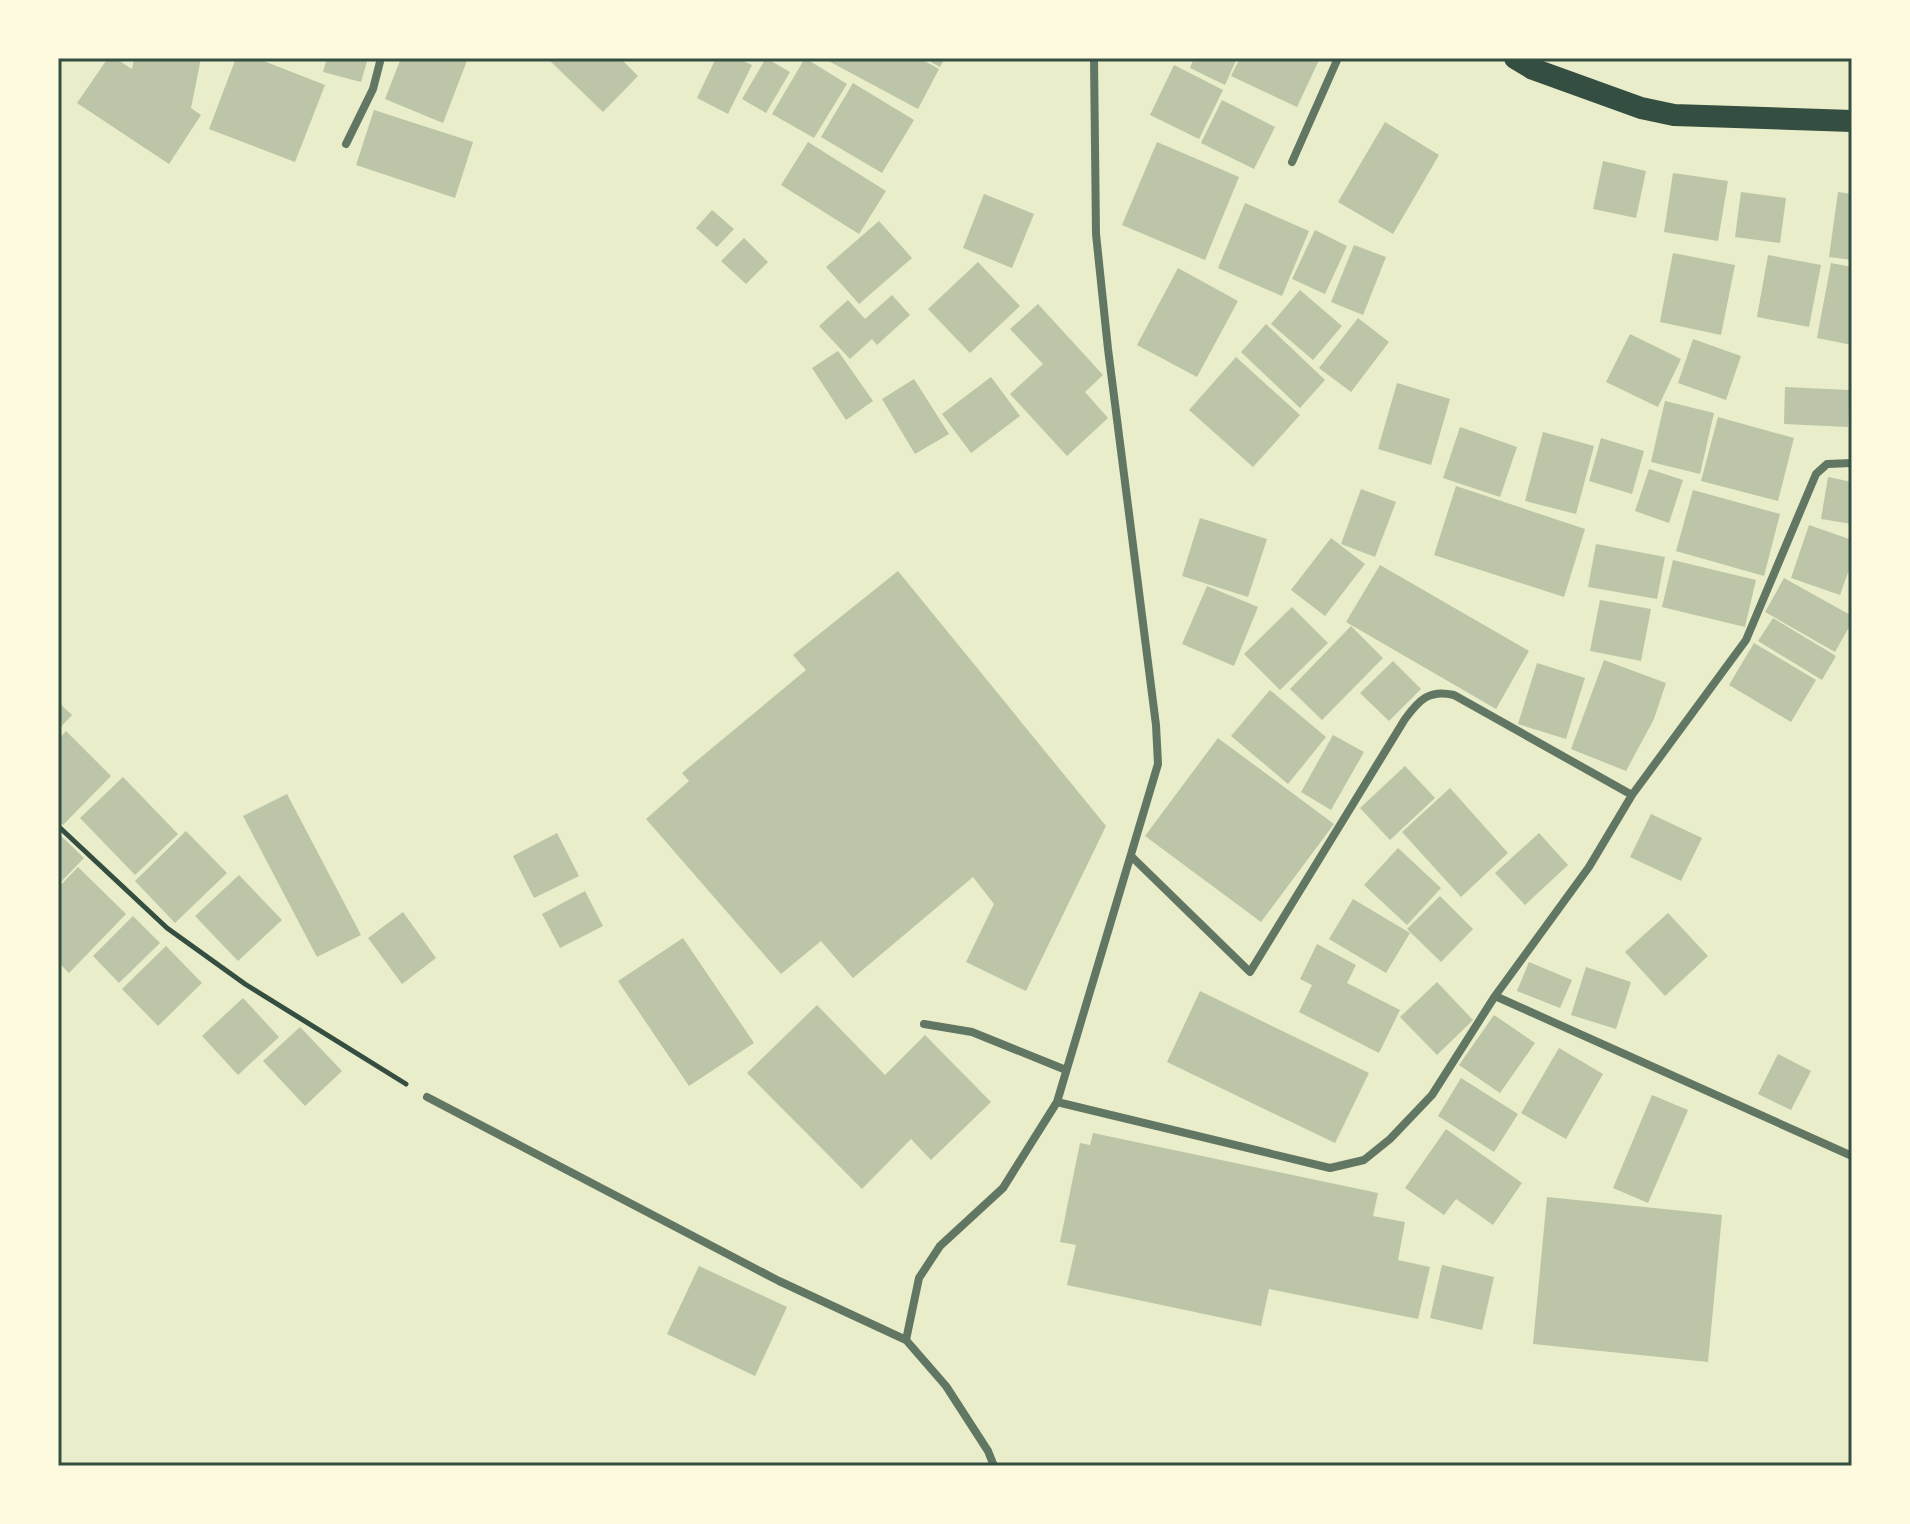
<svg xmlns="http://www.w3.org/2000/svg" width="1910" height="1524" font-family="Helvetica,sans-serif">
<style>
.building{fill:#bcc5a7}
.lines{fill:none;stroke-linecap:round;stroke-linejoin:round}
.path{stroke:#344e41;stroke-width:5}
.minor{stroke:#617663;stroke-width:8}
.trunk{stroke:#344e41;stroke-width:22}
.neatline{fill:none;stroke:#344e41;stroke-width:3}
</style>
<rect width="100%" height="100%" fill="#e9edc9"/>
<path class="building" d="M108,58H115L132,69L134,58H201L191,108L201,115L169,164L77,103Z
M236,58H256L325,85L295,162L209,129Z
M327,58H368L361,82L323,72Z
M401,58H468L443,123L385,99Z
M547,58H620L638,76L603,112Z
M716,58H737L752,65L728,114L697,98Z
M766,58L790,72L766,113L742,99Z
M805,58L847,84L814,138L772,114Z
M823,58H919L939,69L918,109Z
M924,58H945L940,67Z
M1194,58H1237L1225,85L1190,68Z
M1240,58H1320L1297,107L1231,76Z
M1174,65L1223,90L1199,139L1150,115Z
M853,83L914,120L882,173L821,137Z
M1222,100L1275,127L1254,169L1201,143Z
M374,110L473,142L455,198L356,165Z
M1385,122L1439,155L1393,234L1338,202Z
M808,142L886,191L859,234L781,185Z
M1157,142L1239,177L1205,260L1122,225Z
M1603,161L1646,171L1636,218L1593,209Z
M1673,173L1728,181L1718,241L1664,232Z
M1741,192L1786,198L1780,243L1735,237Z
M1838,192L1852,194V260L1829,257Z
M984,194L1034,214L1012,268L963,248Z
M1245,203L1309,231L1282,296L1218,268Z
M712,210L734,229L717,247L696,228Z
M879,221L912,258L859,304L826,267Z
M1315,230L1347,246L1325,294L1292,279Z
M744,238L768,262L746,284L721,261Z
M1354,245L1386,257L1363,315L1331,302Z
M1673,253L1735,265L1721,335L1660,322Z
M1768,255L1821,265L1809,327L1757,317Z
M978,262L1020,306L970,353L928,309Z
M1831,263L1852,267V345L1817,338Z
M1178,268L1238,301L1197,377L1137,345Z
M1300,290L1342,326L1313,360L1271,324Z
M892,295L910,315L877,345L872,339L850,359L819,326L848,300L865,319Z
M1038,304L1103,375L1085,392L1108,418L1067,456L1010,394L1043,364L1010,329Z
M1358,318L1389,342L1351,392L1319,368Z
M1266,324L1325,380L1300,408L1241,352Z
M1630,334L1681,359L1658,407L1606,382Z
M1693,339L1741,356L1726,400L1678,383Z
M838,351L873,401L846,420L812,368Z
M1236,357L1300,415L1253,467L1189,410Z
M991,377L1020,416L971,453L942,414Z
M914,379L949,434L915,454L882,399Z
M1397,383L1450,399L1431,465L1378,449Z
M1785,387L1849,390L1848,427L1784,424Z
M1665,401L1714,413L1700,474L1651,462Z
M1718,417L1794,438L1778,501L1701,481Z
M1460,427L1517,447L1500,497L1443,478Z
M1543,432L1594,446L1576,514L1525,501Z
M1601,438L1644,451L1632,494L1589,481Z
M1649,469L1683,480L1669,523L1635,511Z
M1828,477L1852,482V524L1821,519Z
M1456,486L1585,529L1564,597L1434,555Z
M1361,489L1396,502L1375,557L1341,544Z
M1693,490L1780,514L1764,576L1676,551Z
M1200,518L1267,539L1248,597L1182,576Z
M1809,525L1852,540V561L1840,595L1791,578Z
M1331,538L1365,564L1325,616L1291,590Z
M1596,544L1665,557L1657,599L1588,587Z
M1673,560L1756,580L1745,627L1662,607Z
M1380,565L1529,651L1496,709L1346,622Z
M898,571L1106,826L1026,991L966,962L994,904L973,877L853,978L821,941L781,974L646,819L689,781L682,773L806,670L793,655Z
M1784,578L1852,616V622L1835,652L1765,612Z
M1207,586L1258,607L1234,666L1182,644Z
M1600,600L1651,609L1641,661L1590,651Z
M1292,607L1328,643L1280,690L1244,654Z
M1773,618L1836,656L1822,680L1758,641Z
M1351,626L1383,658L1322,720L1290,689Z
M1754,643L1816,680L1791,722L1729,685Z
M1604,660L1666,683L1654,719L1626,771L1571,749Z
M1393,661L1421,689L1389,721L1360,693Z
M1537,663L1585,678L1566,739L1518,724Z
M1270,690L1326,737L1288,784L1231,736Z
M58,702L72,715L58,730Z
M66,731L111,776L63,825L58,820V740Z
M1333,735L1364,752L1331,810L1301,792Z
M1218,738L1334,824L1261,922L1145,836Z
M1405,766L1435,798L1390,840L1360,808Z
M123,777L178,834L135,875L80,818Z
M1450,788L1508,853L1461,897L1402,832Z
M287,794L361,935L317,957L243,816Z
M1651,814L1702,838L1681,881L1630,857Z
M186,831L227,873L175,923L135,881Z
M58,833L84,858L58,885Z
M557,833L579,876L534,898L513,856Z
M1539,833L1568,865L1525,905L1495,873Z
M1398,848L1441,888L1407,925L1364,885Z
M78,867L126,914L69,973L58,962V888Z
M239,875L282,920L238,961L195,916Z
M585,891L603,926L560,948L542,914Z
M1440,896L1473,929L1441,962L1407,929Z
M1353,899L1410,933L1386,973L1329,939Z
M403,912L436,958L402,984L368,938Z
M1668,913L1708,956L1665,996L1625,952Z
M133,916L160,943L119,983L93,956Z
M683,938L754,1043L689,1086L618,981Z
M1317,944L1356,965L1347,983L1400,1010L1379,1053L1299,1012L1312,985L1300,979Z
M166,946L202,983L158,1026L122,989Z
M1529,962L1572,980L1560,1008L1517,991Z
M1586,967L1631,982L1616,1029L1571,1015Z
M1437,982L1473,1020L1437,1055L1400,1017Z
M1200,991L1369,1073L1335,1143L1167,1062Z
M243,998L279,1037L238,1075L202,1036Z
M817,1005L885,1075L925,1035L991,1102L931,1160L911,1139L862,1189L747,1073Z
M1494,1015L1535,1043L1500,1093L1459,1065Z
M300,1027L342,1071L305,1106L263,1061Z
M1559,1048L1603,1074L1566,1139L1521,1113Z
M1778,1054L1811,1071L1791,1110L1758,1094Z
M1461,1078L1518,1114L1494,1152L1438,1116Z
M1652,1095L1688,1110L1648,1203L1613,1188Z
M1446,1129L1522,1183L1493,1225L1456,1199L1444,1215L1405,1188Z
M1093,1133L1378,1193L1373,1216L1405,1222L1398,1260L1430,1267L1418,1319L1269,1289L1261,1326L1067,1285L1076,1245L1060,1242L1080,1143L1090,1145Z
M1547,1197L1722,1215L1708,1362L1533,1344Z
M1442,1265L1494,1277L1482,1330L1430,1318Z
M699,1266L787,1307L755,1376L667,1334Z"/>
<g class="lines">
<path class="path" d="M58,826L167,928L245,984L406,1084"/>
<path class="minor" d="M346,144L373,89L381,58
M1292,162L1338,58
M1131,856L1250,972L1405,719C1419,700 1429,689 1454,695L1632,795
M1495,996L1852,1156
M924,1024L972,1032L1066,1070
M427,1097L779,1281L906,1340L946,1386L988,1451L994,1466
M1057,1102L1330,1168L1364,1160L1390,1139L1432,1095L1495,996L1589,867L1632,795L1746,640L1816,474L1827,464L1852,463
M906,1340L919,1278L940,1246L1003,1188L1057,1102L1158,764L1156,725L1108,349L1096,234L1094,58"/>
<path class="trunk" d="M1515,58L1533,69L1641,108L1674,115L1852,121"/>
</g>
<rect width="1910" height="1524" fill="none" stroke="#fefae0" stroke-width="120"/>
<rect x="60" y="60" width="1790" height="1404" class="neatline"/>
</svg>
